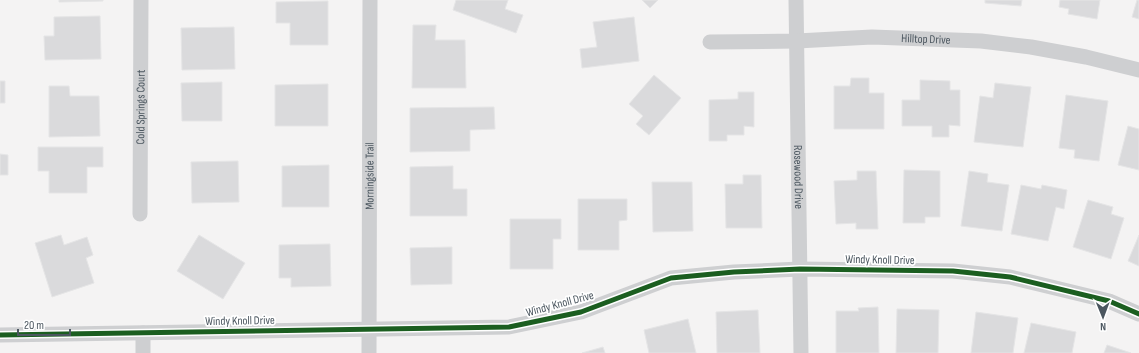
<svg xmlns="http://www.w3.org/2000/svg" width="1139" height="353" font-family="'Sofia Sans Condensed',sans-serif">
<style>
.building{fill:#dadadc;stroke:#e5e5e6}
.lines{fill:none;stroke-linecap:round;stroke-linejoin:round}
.street{stroke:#cecfd1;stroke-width:15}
.cycleway-casing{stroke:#fff;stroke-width:8}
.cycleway{stroke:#1b5e20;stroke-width:5}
.labels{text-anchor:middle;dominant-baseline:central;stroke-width:3.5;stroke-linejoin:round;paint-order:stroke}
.street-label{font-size:12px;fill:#4b565f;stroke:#fff}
</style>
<rect width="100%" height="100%" fill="#f4f3f3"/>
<path class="building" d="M59,0H103V1L59,2Z
M456,0H508L505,9L523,15L516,33L453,10Z
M642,0H658L650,8Z
M985,0H1022L1021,6L985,3Z
M1060,0H1100L1097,19L1068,14L1069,9L1059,7Z
M1137,0H1139V19L1132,17Z
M328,1V45H290V23H276V2Z
M100,16L101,59L45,60L44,36H54V17Z
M634,17L639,61L582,68L580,49L597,47L593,22Z
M413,25H436L435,40H465L466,88H412Z
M234,27L235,69L182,70L181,28Z
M654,75L681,98L649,135L636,124L643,116L629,104Z
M851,78H869V93H884V129H834V86H850Z
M920,80L950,81V90H960V126L949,125V137H932V126H902V100H920Z
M0,81H5V103H0Z
M222,82V121H182L181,83Z
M995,83L1031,87L1023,147L974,142L980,96L993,98Z
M328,84V126H275V85Z
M49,86H69L70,96H99L100,136L49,137Z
M738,92H754V127L744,126V135H727V141H709V100L738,99Z
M1066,95L1108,101L1099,161L1074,158L1075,150L1059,148Z
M494,107L495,129L470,130V151L410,152V108Z
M1128,126L1139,129V170L1118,165Z
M38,147H103V167H87V193H49V171H38Z
M0,154L8,155V175H0Z
M238,161L239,202L192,203L191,162Z
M329,165V207H282V166Z
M453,166V189H467V216H410V167Z
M904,170L940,171V217H925V223H903Z
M857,171H876L878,229H856V223L836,224L834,181L857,180Z
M969,171L988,174L987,182L1009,185L1002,231L961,226Z
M743,175H761L762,228H726L725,184H743Z
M652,182H692L693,231L653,232Z
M1021,185L1041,189L1042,185L1067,190L1064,209L1056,207L1048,241L1011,234Z
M578,199H627V220L619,221V250H578Z
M1088,200L1113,207L1111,214L1124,218L1111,259L1073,247Z
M510,219H561V239H553V269H510Z
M61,235L64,245L87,237L93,255L86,258L94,283L52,297L35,243Z
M199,235L245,263L223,299L177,271Z
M1139,235V266L1128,261Z
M330,244L331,286L291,287V278H279V245Z
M452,247V284L411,285L410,248Z
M878,307L879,353H836V311H859L858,308Z
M897,309L939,310L938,353H896Z
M758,310L760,353H717L716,312Z
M976,312L1018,318L1013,353H971Z
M688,319L696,353H649L644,330Z
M1031,323L1076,332L1072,353H1024Z
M1107,345L1131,353H1104Z
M603,347L605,353H582Z"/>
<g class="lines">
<g class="street">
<path id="s1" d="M796,0L801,353"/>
<path id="s2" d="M710,42L797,41L872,37L981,41L1031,47L1086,57L1139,70"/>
<path id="s3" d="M140,214L141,0"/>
<path d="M0,335L509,327L581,312L671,278L734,272L800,269L953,271L1010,277L1109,301L1139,314"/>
<path d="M143,353V333"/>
<path id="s4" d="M369,353L370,0"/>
</g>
<g class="cycleway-casing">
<path id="cycleway" d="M0,335L509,327L581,312L671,278L734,272L800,269L953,271L1010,277L1109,301L1139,314"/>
</g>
<use href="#cycleway" class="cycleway"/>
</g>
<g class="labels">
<g class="street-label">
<text stroke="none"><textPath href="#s2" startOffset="216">Hilltop Drive</textPath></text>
<text stroke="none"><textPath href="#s3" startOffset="107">Cold Springs Court</textPath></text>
<text stroke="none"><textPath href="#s1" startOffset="177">Rosewood Drive</textPath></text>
<text stroke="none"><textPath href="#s4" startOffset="177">Morningside Trail</textPath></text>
<text transform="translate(880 260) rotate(1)">Windy Knoll Drive</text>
<text transform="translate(560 304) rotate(-15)">Windy Knoll Drive</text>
<text transform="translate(240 321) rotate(-1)">Windy Knoll Drive</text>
</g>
</g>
<g transform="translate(1103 317) rotate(179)" stroke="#ffffff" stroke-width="3" paint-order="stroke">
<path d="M0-3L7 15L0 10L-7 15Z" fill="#4b565f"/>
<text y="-6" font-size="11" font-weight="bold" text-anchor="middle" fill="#4b565f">N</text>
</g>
<path d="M18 329v6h52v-6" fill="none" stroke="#4b565f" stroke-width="2"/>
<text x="24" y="329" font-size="12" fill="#4b565f" stroke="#ffffff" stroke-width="3" paint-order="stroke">20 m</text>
</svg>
